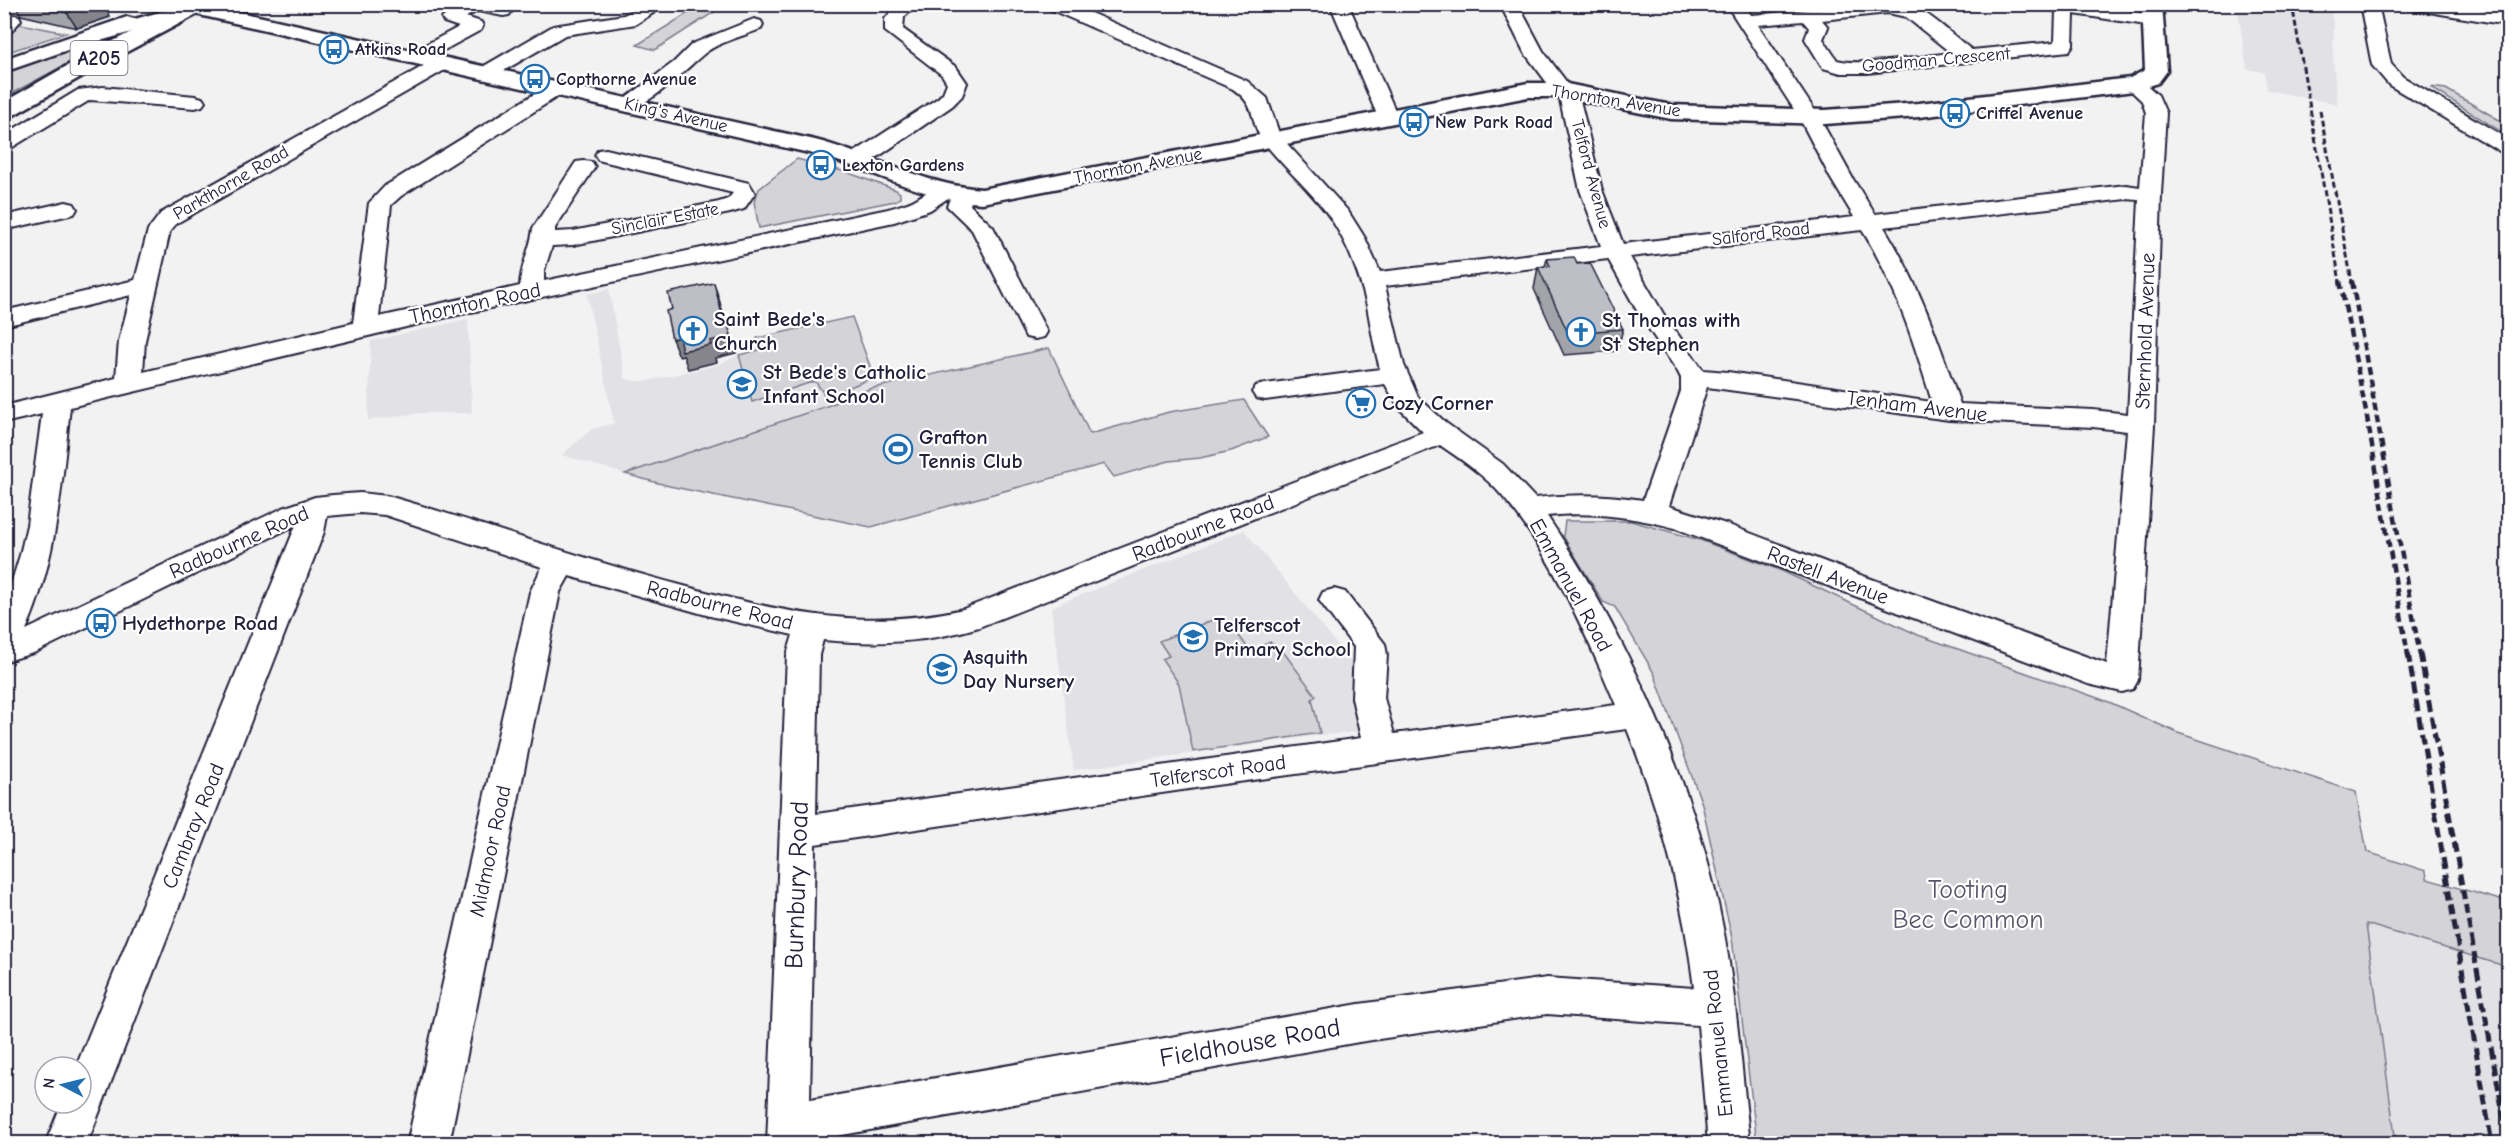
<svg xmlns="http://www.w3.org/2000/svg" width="2513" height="1148" font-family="'Comic Neue',sans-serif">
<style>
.built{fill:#e2e2e6}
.green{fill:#d3d3d8;stroke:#7a7a8a;stroke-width:1.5}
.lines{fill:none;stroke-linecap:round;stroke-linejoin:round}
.minor-casing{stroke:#22223b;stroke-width:4}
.major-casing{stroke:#22223b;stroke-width:5}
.highway-casing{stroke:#22223b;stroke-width:5}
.minor{fill:#fff;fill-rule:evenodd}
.major{fill:#fff;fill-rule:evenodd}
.highway{fill:#fff;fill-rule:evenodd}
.rail-far2{stroke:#22223b;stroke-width:3;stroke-dasharray:6 3;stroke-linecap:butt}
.rail-far1{stroke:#22223b;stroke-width:4.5;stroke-dasharray:8 4.5;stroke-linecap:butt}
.rail{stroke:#22223b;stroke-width:5;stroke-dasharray:11 5;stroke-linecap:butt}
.wall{fill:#a3a3aa;stroke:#22223b;stroke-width:1.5}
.shaded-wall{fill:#85858b;stroke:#22223b;stroke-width:1.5}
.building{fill:#bebec6;stroke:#22223b;stroke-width:1.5}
.labels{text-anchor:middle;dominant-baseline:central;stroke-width:4.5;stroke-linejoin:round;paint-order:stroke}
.far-poi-label{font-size:18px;font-weight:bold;fill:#22223b;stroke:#fff;text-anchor:start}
.far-street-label{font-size:18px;fill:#22223b;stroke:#fff}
.shield{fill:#fff;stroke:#646476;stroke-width:1.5}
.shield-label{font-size:20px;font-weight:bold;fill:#22223b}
.street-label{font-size:21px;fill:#22223b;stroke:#fff}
.poi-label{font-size:21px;font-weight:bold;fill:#22223b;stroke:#fff;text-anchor:start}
.near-street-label{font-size:26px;fill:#22223b;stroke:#fff}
.near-park-label{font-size:26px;fill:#57576a;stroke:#fff}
</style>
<rect width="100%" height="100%" fill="#f2f2f3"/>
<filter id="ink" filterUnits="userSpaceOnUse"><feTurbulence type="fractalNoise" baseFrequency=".0167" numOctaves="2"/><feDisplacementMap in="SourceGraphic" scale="12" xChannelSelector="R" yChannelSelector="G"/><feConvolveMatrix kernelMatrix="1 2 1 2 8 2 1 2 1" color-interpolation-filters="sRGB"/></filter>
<g filter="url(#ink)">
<path class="built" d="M2237,5H2329L2334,26L2333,57L2337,104L2267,90L2264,72L2247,69Z
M609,289L625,378L634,381H647L718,365L739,355L759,350L757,338L852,317L878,387L827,406L625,474L562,455L592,429L614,423L587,294Z
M468,319L472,413H421L368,420L371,341Z
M1244,530L1356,668L1375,731L1322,735L1074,770L1051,607Z
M2366,923L2508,967V1143H2396Z"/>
<path class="green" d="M701,5H725L655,50L637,45Z
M21,24L66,33L5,53L4,30Z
M96,42L101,43L102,45L5,97V73Z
M2430,87L2446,89L2508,125V136Z
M797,159L846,172L896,190L900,193V198L895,201L759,228L754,202L759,189Z
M852,317L874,377L826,397L815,381L752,402L739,355L759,350L757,338Z
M1049,348L1090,434L1169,412L1244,400L1268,437L1231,451L1200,458L1169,461L1114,477L1104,464L871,527L669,486L625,474L827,406L869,389Z
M1565,521H1631L1700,540L1782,571L1918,635L2109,702L2178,733L2356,792L2367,852L2426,871L2427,879L2507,902L2506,886L2508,881V967L2366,924L2396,1143H1757L1732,938L1702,804L1654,673L1615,607L1603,602L1563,536Z
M1215,619L1223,630L1232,626L1250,651L1270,642L1282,650L1316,696L1312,699L1320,733L1193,752L1179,684L1162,659L1169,656L1159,641Z"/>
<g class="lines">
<g class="minor-casing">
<path id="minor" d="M462,4H498L509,7L512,11L509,15L503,16L478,11L466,17L481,22L483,26L481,30L424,61H410L407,57L410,53L459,27L444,22L442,18Z
M644,4H667L636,24L565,35L493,77H479L476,73L479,69L553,26L624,15Z
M897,4H918L904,17L903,29L956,67L967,83L962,96L952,106L866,165L858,166L850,165L847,160L850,155L938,98L943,93L947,83L942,75L885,31V19Z
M1044,4H1070L1247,81L1267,98L1280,136L1348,211L1365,238L1380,272L1601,246L1580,190L1560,100L1524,52L1500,4H1518L1543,51L1580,100L1602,190L1623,244L1854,217L1831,179L1799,117L1726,4H1744L1751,15C1790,12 1884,0 1917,9C1931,14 1958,40 1972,50L2055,42L2056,11L2037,8L2034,4H2084L2160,16L2162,20L2160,24L2153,26L2074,14L2073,45L2069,51L1867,73H1841L1823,68L1805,39L1809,28L1803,21L1758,25L1819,117L1853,179L1875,214L2126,185L2140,187L2146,113L2142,101L2124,84L2127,80H2141L2158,95L2166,113L2161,194L2154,425L2138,680L2133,689L2122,692L2088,684L1675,528C1633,517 1591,511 1547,516C1618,621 1685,764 1714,887C1735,971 1740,1058 1750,1144H1708L1698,1025L1547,1014L1359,1042L809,1141V1144H767L787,655L793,635L710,616L569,576L560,592L449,1144H407L530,592L542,567L385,515L360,513L327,516L324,532L87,1144H45L62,1103H81V1067H76L296,525L36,652L4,662V607L20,555L27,525L42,414L4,423V406L116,378L119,341L131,295L4,326V311L135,280L148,230L161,213L436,59H450L453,63L450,67L177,223L170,231L145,341L143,372L353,323L369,203L385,186L549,85H563L566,89L563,93L401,196L391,205L379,317L520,286C520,266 531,249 533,228L576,162L584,161L592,162L595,167L555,228V232L573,231L719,202L728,199L733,193L598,160L595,155L598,150L606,149L749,183L755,193L744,209L730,213L573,245L552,246L544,271V281L888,209C897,206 908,204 916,199C928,192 936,183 951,186L954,191L962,188L970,190L973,195L970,205L993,227L1047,332L1044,337L1035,339L1026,337L972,230L947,206L951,196L930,210L894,222L448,317L70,407C62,482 57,560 26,630L283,508L315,497L333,495L360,493L388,496C486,524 581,559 680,585C776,611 864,632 963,609L1423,432L1399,408L1385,384L1265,400L1256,398L1252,392L1256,386L1265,384L1380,369C1374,348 1371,327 1367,306C1360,277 1349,247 1333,222C1314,192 1285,170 1264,142C1248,121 1259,107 1233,89L1047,8ZM1888,13L1906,17L1951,53C1921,56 1864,67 1837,60L1823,39L1828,27L1822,20ZM2126,199L2139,200L2128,414L2093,410L1960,404C1939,342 1919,283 1884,227ZM1862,230C1895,283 1914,342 1932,402L1728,372L1703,370L1664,315L1630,257ZM1608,259L1640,316L1678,372L1681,378V391L1643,500C1606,494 1572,494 1535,498L1503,464L1446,423L1418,397L1404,365L1385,286ZM1707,387L1949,420L2093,427L2127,431L2107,664L1841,568L1729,525L1669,506ZM1440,445C1459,458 1478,471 1495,488C1547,543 1586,635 1616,705L1394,734L1384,698L1387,655L1385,644L1345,592L1334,589L1323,592L1319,600L1354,647L1352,698L1361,738L816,814L819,655L823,640C877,645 927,643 979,627ZM1627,729C1661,813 1683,898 1694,988L1547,978L1359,1004L810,1100L815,844L1216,785Z
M1330,4H1348L1398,117L1395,121H1381L1378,117Z
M2360,4H2378L2391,64L2403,77L2508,139V154L2501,152L2389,85L2372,65Z
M2401,4H2447L2508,14V25L2410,9Z
M4,13L19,16L21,20L11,32L4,33Z
M754,19L761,21L763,25L761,29C743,36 719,42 705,53C686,68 644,114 621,108L618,104L674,62L692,44Z
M103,87L195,96L202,98L205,102L202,106L195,108L90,100L11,148L4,150V135L78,90Z
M66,202L74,204L77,209L74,214L4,230V216Z"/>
</g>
<g class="major-casing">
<path id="major" d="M165,4H204L815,140C870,154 927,186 982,189L1528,83H1562L1671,105L1825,110L1919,103L2130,78L2145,70L2142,4H2162L2167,71L2158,83L2134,91L1919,117L1825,124L1671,119L1562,97H1528L982,203C920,200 865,165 805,152C601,106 398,60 195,14L93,43L86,41L83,37L86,33L170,9Z"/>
</g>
<g class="highway-casing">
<path id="highway" d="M186,4H212L209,8L102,65L12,116L4,118V102L86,55Z
M127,17L134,19L137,23L134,27L4,72V59Z"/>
</g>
<use href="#minor" class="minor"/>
<use href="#major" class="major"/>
<use href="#highway" class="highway"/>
<path class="rail-far2" d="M2292,4L2340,282
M2320,111L2352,282"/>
<path class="rail-far1" d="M2340,281L2367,417L2408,655
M2352,281L2420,655"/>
<path class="rail" d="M2408,653L2492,1144
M2420,653L2508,1141"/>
</g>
<path class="wall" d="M14,4H103L110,17L77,28L21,15Z
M1547,259L1577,264L1623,329L1617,351L1564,355L1534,289L1538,267L1545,266Z"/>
<path class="shaded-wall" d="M94,4H103L110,17L77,28L67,13Z
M714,283L719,299L729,335L723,318Z
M726,317L736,353L716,358L717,362L688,369L683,355L679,356L672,339L679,337L710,341Z"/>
<path class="building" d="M30,4H94L67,13Z
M1574,257L1577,264L1590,263L1623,329L1568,333L1538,267L1550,266L1547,259Z
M714,283L723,318L726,317L731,336L710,341L711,345L682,351L679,337L672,339L666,311L672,309L668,293Z"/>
</g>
<defs>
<g id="bus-ring" transform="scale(1.5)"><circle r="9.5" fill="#fff" stroke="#1f6fb2" stroke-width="1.5"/><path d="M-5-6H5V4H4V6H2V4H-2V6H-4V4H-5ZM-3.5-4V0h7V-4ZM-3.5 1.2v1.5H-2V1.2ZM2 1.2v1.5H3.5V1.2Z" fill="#1f6fb2"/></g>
<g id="church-ring" transform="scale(1.5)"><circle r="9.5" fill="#fff" stroke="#1f6fb2" stroke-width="1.5"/><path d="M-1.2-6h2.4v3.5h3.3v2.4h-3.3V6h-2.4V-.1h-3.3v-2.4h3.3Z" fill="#1f6fb2"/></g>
<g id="school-ring" transform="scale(1.5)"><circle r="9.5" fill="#fff" stroke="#1f6fb2" stroke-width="1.5"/><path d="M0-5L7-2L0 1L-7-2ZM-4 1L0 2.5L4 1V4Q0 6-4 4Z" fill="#1f6fb2"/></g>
<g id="supermarket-ring" transform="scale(1.5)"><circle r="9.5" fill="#fff" stroke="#1f6fb2" stroke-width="1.5"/><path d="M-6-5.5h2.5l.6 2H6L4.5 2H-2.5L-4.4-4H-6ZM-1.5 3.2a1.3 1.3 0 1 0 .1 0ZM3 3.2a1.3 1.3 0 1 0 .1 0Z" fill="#1f6fb2"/></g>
<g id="stadium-ring" transform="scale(1.5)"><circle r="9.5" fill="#fff" stroke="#1f6fb2" stroke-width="1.5"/><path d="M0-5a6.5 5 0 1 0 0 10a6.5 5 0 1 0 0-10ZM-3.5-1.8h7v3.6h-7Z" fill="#1f6fb2"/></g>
</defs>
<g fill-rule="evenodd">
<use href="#bus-ring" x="334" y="49"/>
<use href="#bus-ring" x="535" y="79"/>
<use href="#bus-ring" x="1955" y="113"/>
<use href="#bus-ring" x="1414" y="122"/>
<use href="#bus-ring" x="821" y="165"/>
<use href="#church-ring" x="693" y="331"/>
<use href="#church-ring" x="1581" y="332"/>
<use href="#school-ring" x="742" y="384"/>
<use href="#supermarket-ring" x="1361" y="403"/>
<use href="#stadium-ring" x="898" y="449"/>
<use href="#bus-ring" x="101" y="623"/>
<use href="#school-ring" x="1193" y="637"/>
<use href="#school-ring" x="942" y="669"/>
</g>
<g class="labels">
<g class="far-poi-label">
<text x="355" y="49">Atkins Road</text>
<text x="556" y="79">Copthorne Avenue</text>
<text x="1976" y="113">Criffel Avenue</text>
<text x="1435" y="122">New Park Road</text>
<text x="842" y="165">Lexton Gardens</text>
</g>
<g class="far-street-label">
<text transform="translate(1936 60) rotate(-5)">Goodman Crescent</text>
<text transform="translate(1616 101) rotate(9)">Thornton Avenue</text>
<text transform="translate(676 115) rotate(13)">King's Avenue</text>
<text transform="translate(1138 166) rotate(-11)">Thornton Avenue</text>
<text transform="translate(1591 174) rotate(75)">Telford Avenue</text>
<text transform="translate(231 183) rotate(-30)">Parkthorne Road</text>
<text transform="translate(665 219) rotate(-11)">Sinclair Estate</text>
<text transform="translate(1761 234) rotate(-7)">Salford Road</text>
</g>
<rect class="shield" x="70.5" y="41" width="57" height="34" rx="4.5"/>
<g class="shield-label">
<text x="99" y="58">A205</text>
</g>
<g class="street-label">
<text transform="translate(475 303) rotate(-12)">Thornton Road</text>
<text transform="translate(2145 331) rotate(-88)">Sternhold Avenue</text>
<text transform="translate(1917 406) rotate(7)">Tenham Avenue</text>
<text transform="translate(1203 528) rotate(-21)">Radbourne Road</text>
<text transform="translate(239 542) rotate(-24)">Radbourne Road</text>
<text transform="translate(1828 575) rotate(21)">Rastell Avenue</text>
<text transform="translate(1571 585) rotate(61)">Emmanuel Road</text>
<text transform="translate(720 605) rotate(14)">Radbourne Road</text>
<text transform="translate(1218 771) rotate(-8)">Telferscot Road</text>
<text transform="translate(193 826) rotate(-68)">Cambray Road</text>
<text transform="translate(490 851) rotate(-78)">Midmoor Road</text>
<text transform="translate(1718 1043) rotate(-96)">Emmanuel Road</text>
</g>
<g class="poi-label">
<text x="714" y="319">Saint Bede's<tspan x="714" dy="24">Church</tspan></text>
<text x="1602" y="320">St Thomas with<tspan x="1602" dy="24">St Stephen</tspan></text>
<text x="763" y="372">St Bede's Catholic<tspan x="763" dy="24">Infant School</tspan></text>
<text x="1382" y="403">Cozy Corner</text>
<text x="919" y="437">Grafton<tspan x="919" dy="24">Tennis Club</tspan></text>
<text x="122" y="623">Hydethorpe Road</text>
<text x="1214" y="625">Telferscot<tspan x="1214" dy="24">Primary School</tspan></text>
<text x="963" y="657">Asquith<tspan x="963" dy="24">Day Nursery</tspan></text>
</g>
<g class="near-street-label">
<text transform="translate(797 885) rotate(-88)">Burnbury Road</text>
<text transform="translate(1250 1043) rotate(-10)">Fieldhouse Road</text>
</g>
<g class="near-park-label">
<text x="1968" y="890">Tooting<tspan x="1968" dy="30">Bec Common</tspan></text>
</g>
</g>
<rect width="2513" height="1148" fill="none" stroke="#fff" stroke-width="24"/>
<rect x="12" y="12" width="2489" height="1124" fill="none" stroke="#22223b" stroke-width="2" filter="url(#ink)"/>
<g transform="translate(63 1085) rotate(277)"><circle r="28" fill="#ffffff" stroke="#a7a7b1" stroke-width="1.5"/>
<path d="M0-4.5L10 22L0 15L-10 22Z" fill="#1f6fb2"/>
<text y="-9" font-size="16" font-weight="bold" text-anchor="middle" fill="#22223b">N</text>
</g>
</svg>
